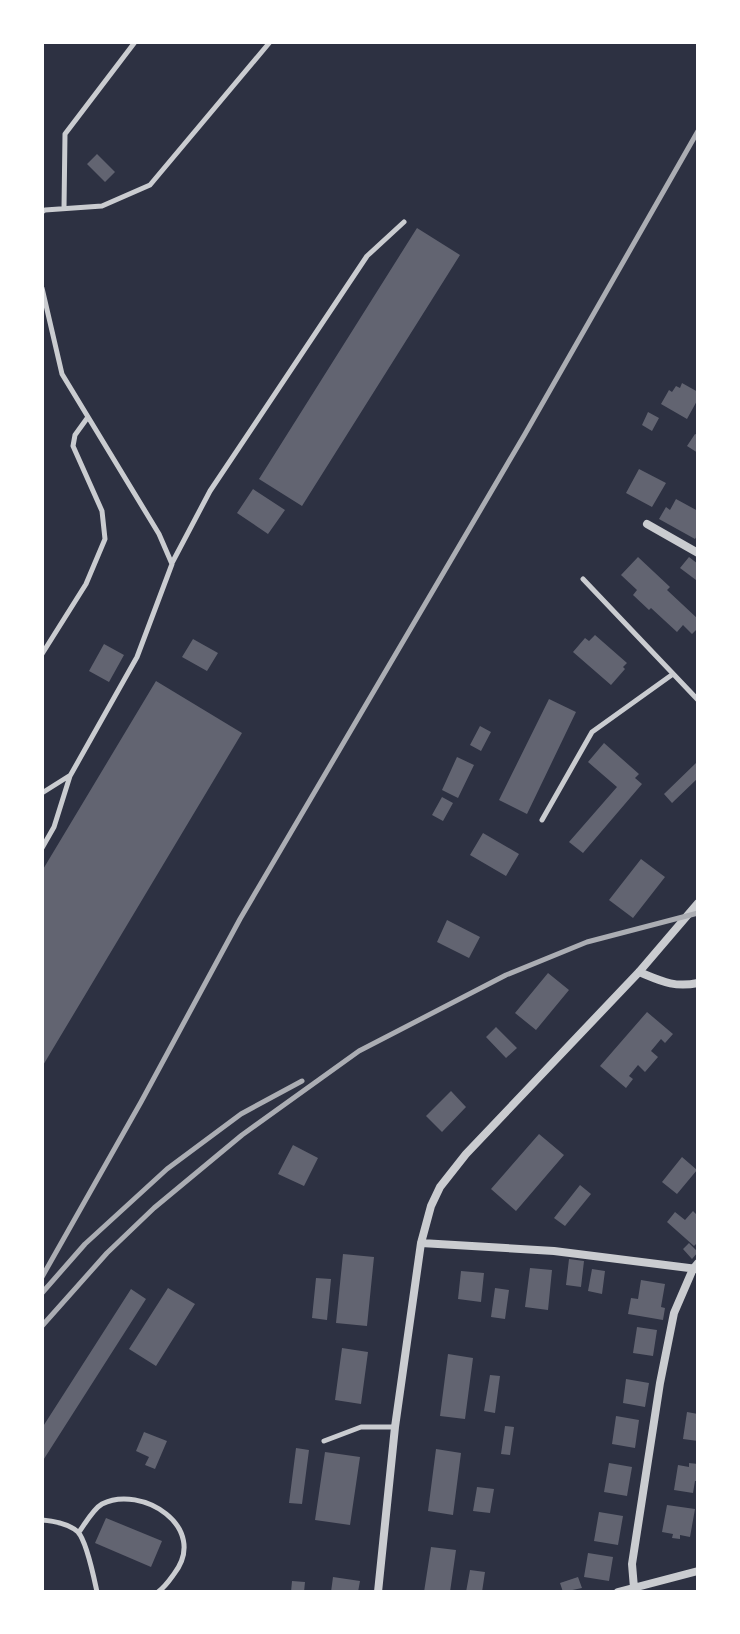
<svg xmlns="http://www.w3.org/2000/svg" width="740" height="1634" font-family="Helvetica,sans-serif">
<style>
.building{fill:#626471}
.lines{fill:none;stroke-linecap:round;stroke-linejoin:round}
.service{stroke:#caccd0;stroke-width:5}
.minor{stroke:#caccd0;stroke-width:8}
.rail{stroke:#abadb3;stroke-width:5}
</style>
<rect width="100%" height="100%" fill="#2d3142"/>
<path class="building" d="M97,154L115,172L105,182L87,164Z
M417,228L460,255L302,506L259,479Z
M682,383L698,392V399L687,419L661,404L669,390L672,392L676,386L680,388Z
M648,412L659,418L652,431L642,425Z
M695,434L698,435V453L687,446Z
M639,469L666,483L652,507L626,493Z
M253,489L285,510L268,534L237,513Z
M676,499L698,511V534L695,539L659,519L666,507L670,510Z
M638,557L670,587L667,590L698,619V628L692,634L683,625L677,632L651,608L649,610L633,595L637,590L621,575Z
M689,557L698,564V577L696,580L680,568Z
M595,635L627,663L623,667L625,669L611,685L573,652L585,638L589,641Z
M193,639L218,653L207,671L182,657Z
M104,644L124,655L109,682L89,671Z
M156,681L242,733L42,1067V871Z
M549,699L576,712L527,814L499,800Z
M480,726L491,732L481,751L470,745Z
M604,743L639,774L635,778L642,784L583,853L569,842L617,787L588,762Z
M457,757L474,765L458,798L442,790Z
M696,763L698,765V778L672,803L664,794Z
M442,797L453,803L443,821L432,815Z
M483,833L519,854L506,876L470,855Z
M641,859L665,877L633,918L609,900Z
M447,920L480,937L469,958L437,942Z
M548,973L569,990L536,1030L515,1013Z
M647,1012L673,1034L665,1043L661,1039L651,1051L658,1057L645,1072L638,1065L629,1076L633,1079L626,1088L600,1066Z
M496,1027L517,1048L506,1058L486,1037Z
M451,1091L466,1107L442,1132L426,1116Z
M539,1134L564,1155L516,1211L491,1189Z
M293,1145L318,1158L304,1186L278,1174Z
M682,1157L697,1170L677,1194L662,1182Z
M580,1185L591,1194L565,1226L554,1218Z
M693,1211L698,1216V1242L694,1246L667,1222L675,1212L685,1220Z
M689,1243L698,1252L692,1259L683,1249Z
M343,1254L374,1257L367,1326L336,1323Z
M569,1259L584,1261L581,1287L566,1285Z
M530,1268L552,1270L548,1310L525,1307Z
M592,1269L605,1271L602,1294L588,1291Z
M461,1271L484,1273L481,1302L458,1299Z
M316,1278L331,1279L327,1320L312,1318Z
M641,1280L665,1284L661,1307L665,1308L663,1320L628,1314L631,1298L638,1299Z
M168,1288L195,1304L156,1366L129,1349Z
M495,1288L509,1290L505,1319L491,1317Z
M131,1289L146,1299L42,1462V1428Z
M637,1327L657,1330L653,1356L633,1353Z
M342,1348L368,1352L361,1404L335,1400Z
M448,1354L473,1358L465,1419L440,1416Z
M490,1375L500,1376L495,1413L484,1411Z
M626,1379L649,1383L645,1407L623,1403Z
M687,1412L698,1414V1441L683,1439Z
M616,1416L639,1420L635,1448L612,1444Z
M505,1426L514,1427L510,1455L501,1454Z
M144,1432L167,1441L155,1469L145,1465L149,1457L136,1451Z
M296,1448L309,1450L302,1504L289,1503Z
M436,1449L461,1453L453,1515L428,1511Z
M325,1452L360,1457L350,1525L315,1520Z
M609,1463L632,1467L627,1496L604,1492Z
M689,1463L698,1464V1481H695L693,1493L674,1490L678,1465L689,1467Z
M477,1487L494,1489L490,1513L473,1511Z
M667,1505L695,1509L690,1537L680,1535V1539L672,1538L673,1534L662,1532Z
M599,1512L623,1516L618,1545L594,1541Z
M106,1518L162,1541L151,1567L95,1543Z
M431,1547L456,1550L450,1592H424Z
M588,1553L613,1557L609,1581L584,1577Z
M470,1570L485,1572L482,1592H466Z
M333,1577L360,1581L358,1592H331Z
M578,1577L582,1588L563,1592L560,1583Z
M292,1581L305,1582L304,1592H291Z"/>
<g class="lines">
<path class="service" d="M64,208L65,134L135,42
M42,212L45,210L102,206L150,185L270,42
M42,288L62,374L159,534L172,564L137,657L70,776L54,827L42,848
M172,563L210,491L367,256L404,222
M583,579L698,700
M42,654L86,584L105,539L102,511L73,446L75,435L88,417
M42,793L69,776
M542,820L592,732L673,674
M324,1441L361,1427H395
M42,1520C54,1521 68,1523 78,1532C87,1542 94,1578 97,1592
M79,1532C85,1524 93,1509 102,1504C141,1484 210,1527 174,1574C169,1581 165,1587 158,1592"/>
<path class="minor" d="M647,524L698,553
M639,972C661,981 674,988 698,983
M421,1243L554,1251L697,1269
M634,1588L632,1564L660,1383L674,1313L693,1269L698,1263
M378,1592L395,1427L421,1243L431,1206L440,1187L466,1154L639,972L698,903
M618,1592L698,1571"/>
<path class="rail" d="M42,1277L141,1102L240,919L525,434L698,131
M42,1293L85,1244L167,1169L241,1114L302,1081
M42,1326L107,1253L154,1208L242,1135L359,1051L506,975L587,942L698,913"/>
</g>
<rect width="740" height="1634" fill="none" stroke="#ffffff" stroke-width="88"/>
</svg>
